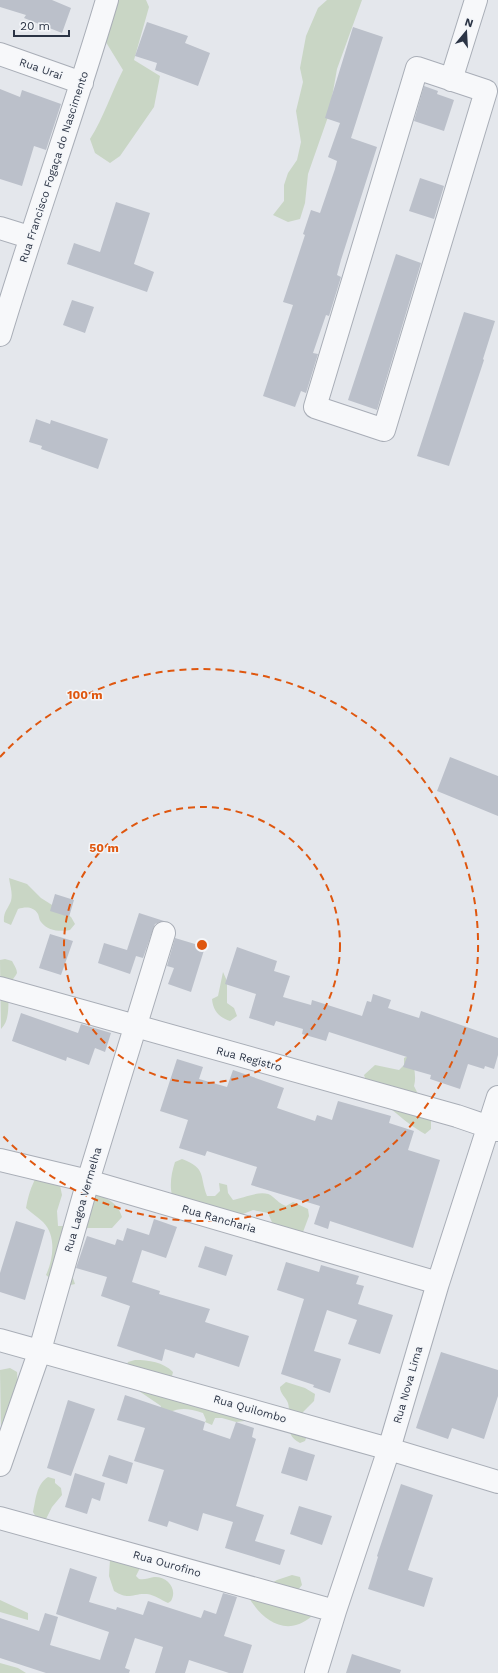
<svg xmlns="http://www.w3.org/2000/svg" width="498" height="1673" font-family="'Work Sans',sans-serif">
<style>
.green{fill:#c9d6c5}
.building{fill:#bbc0ca}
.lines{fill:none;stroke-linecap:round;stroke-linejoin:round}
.minor-casing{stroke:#a9aeb7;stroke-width:24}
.minor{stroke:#f7f8fa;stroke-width:22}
.ring{fill:none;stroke:#df570f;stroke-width:2;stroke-dasharray:7 5}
.labels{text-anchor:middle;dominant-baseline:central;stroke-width:3;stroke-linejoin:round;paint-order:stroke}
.street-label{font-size:11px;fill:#2b3445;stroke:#f4f6f9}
.centre{fill:#df570f;stroke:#f4f6f9;stroke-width:2}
.ring-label{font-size:12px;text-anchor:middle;font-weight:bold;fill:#df570f;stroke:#f4f6f9;stroke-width:3;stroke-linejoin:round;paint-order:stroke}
</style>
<rect width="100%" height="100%" fill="#e4e7ec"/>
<path class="green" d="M118,0H146L149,7L134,60L160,76L154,107L120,156L110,163L95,153L90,139C104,117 111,93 123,70L104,39Z
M327,0H362L337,69L329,114L308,174L305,203L300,219L288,222L273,215L284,201V185L288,173L297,160L301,142L296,111L303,82L300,68L306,36L318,8Z
M9,878L27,884L41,898L71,917L75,924L70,930C60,932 48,931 41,922C39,920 39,916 38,914C33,906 25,907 18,909L11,925L4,922C3,912 8,909 11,901C13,893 10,886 9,878Z
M5,959L12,961C14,965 17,969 17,973C16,976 13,978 12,981C5,998 13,1017 1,1029L0,960Z
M223,972L227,981V1003L234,1008L237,1016L230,1021C219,1017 213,1011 212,999L218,996Z
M412,1054C413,1065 417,1076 414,1086L431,1120V1129L425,1134C408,1125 369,1093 364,1075L375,1065L399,1070L404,1065V1058Z
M182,1159C207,1169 199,1175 207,1196H215L220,1191L219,1183L227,1185L228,1193L233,1200C244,1198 264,1188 273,1197C278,1201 279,1203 286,1206L293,1202L308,1209L309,1216L303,1232L274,1227L268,1213L253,1210L238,1216L173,1199C169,1187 171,1174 175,1162Z
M50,1160L57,1171L62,1195L57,1211L58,1226H66L88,1192C104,1197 117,1200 122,1217L112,1228H88L81,1230L69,1266L75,1284C64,1287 54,1282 46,1275C53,1260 57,1236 43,1222C38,1217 31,1213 26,1208C29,1190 36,1172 50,1160Z
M135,1360C149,1360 163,1362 173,1372L171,1380L253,1420L236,1422L222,1418H215L212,1425L205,1422L206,1420L203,1413C182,1406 173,1408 156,1421L161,1406L136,1389L125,1369L128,1362Z
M10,1368L17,1372L18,1388L9,1428L1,1429L0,1370Z
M286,1382L305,1388L315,1394L314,1401L303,1412L308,1433L305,1441L300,1443C282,1434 292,1418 288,1403C286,1397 280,1394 280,1387Z
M48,1477L55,1479V1483L61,1488L62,1495L52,1507L45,1521L37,1519L33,1512C36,1499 36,1485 48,1477Z
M110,1559L140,1568L136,1576L139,1579C145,1580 148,1578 154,1577C167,1576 178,1589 171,1601L168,1603C161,1600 155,1595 147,1594C132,1593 130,1601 114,1591L109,1576Z
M292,1575L300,1577L302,1585L297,1591L312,1616C287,1638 262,1621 248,1596L277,1580Z
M0,1600L28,1613V1620L0,1612Z
M0,1663L18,1668L26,1673H0Z"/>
<path class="building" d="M0,0H52L71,8L62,33L24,18L26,15L0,7Z
M147,22L188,36L185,43L210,53L198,86L155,70L157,63L135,56Z
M353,27L383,37L351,138L377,147L341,260L337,275L341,277L329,316L326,315L313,353L318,354L306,393L301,391L295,407L263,396L293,305L283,302L305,235L303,234L311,210L320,213L335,169L337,161L328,157L340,123L325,118Z
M424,86L438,91L437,94L454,100L444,131L414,121Z
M0,89L20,97L22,90L61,104L46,150L34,146L22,186L0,179Z
M420,178L444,186L434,219L409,211Z
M116,202L150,213L134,264L154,272L147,292L67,264L74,243L100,252Z
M396,254L421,263L377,410L348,400Z
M72,300L94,307L85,333L63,325Z
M464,312L495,321L483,359L484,360L449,466L417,456Z
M36,419L50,424L51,420L108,439L98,469L41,449L42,446L29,442Z
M450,757L498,776V816L437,791Z
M55,894L74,900L69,917L50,911Z
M139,913L164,921L155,924L143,958L136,956L130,974L98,963L104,943L127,950Z
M50,934L73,941L61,975L39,968Z
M175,938L205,947L191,992L168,984L174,968L167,966Z
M237,947L277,961L274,971L290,976L283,997L311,1005L312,1000L362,1016L367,1001L371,1002L373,994L391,1000L388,1008L419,1018L421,1011L498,1038V1055L494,1069L485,1066L484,1069L468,1064L460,1089L430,1079L431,1075L403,1067L407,1057L329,1032L326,1041L302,1034L303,1029L276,1021L274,1026L249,1018L256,994L225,984Z
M21,1013L78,1033L81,1024L111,1033L105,1052L95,1048L89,1065L67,1057L66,1061L12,1041Z
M177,1059L203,1067L199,1079L227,1087L233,1070L284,1088L277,1108L315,1121L317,1115L332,1120L338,1101L391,1116L389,1123L414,1131L408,1150L440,1160L413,1248L330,1221L328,1229L314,1224L320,1206L251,1185L257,1167L207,1151L205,1156L179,1148L188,1120L160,1111Z
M154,1219L177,1227L166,1258L142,1250L132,1282L160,1291L159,1294L210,1309L205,1322L249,1336L239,1367L196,1353L194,1358L165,1349L162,1361L117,1346L130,1306L101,1296L107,1277L76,1268L87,1236L115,1245L117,1239L123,1241L127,1228L149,1235Z
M16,1221L45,1230L25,1300L0,1292V1273Z
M205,1246L233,1255L226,1276L198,1267Z
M286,1262L319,1272L321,1265L359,1276L356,1284L364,1286L358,1304L393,1315L380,1354L348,1344L357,1320L327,1310L314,1351L341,1359L330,1393L313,1387L314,1385L281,1374L304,1299L277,1290Z
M441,1352L498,1370V1396L484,1439L452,1428L448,1439L416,1428Z
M125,1395L205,1422L203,1430L230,1439L236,1422L254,1428L252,1437L256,1439L236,1506L264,1515L255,1541L285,1550L280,1565L225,1548L233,1522L203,1513L198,1531L169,1521L167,1527L148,1521L164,1470L134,1461L145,1428L117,1420Z
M68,1400L95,1409L71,1476L47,1468Z
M289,1447L315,1455L307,1481L281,1473Z
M109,1455L133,1463L127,1484L102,1476Z
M75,1473L105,1483L100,1501L92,1498L87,1514L65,1507Z
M401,1484L433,1495L408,1570L433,1578L424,1607L368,1589L378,1557L377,1556Z
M299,1506L332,1516L322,1545L290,1534Z
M70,1568L97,1577L89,1602L116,1610L117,1607L143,1615L148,1601L201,1618L204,1610L216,1614L223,1593L237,1597L224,1636L252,1645L243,1673H229L189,1660L185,1673H155L163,1647L135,1638L125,1668L130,1670L129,1673H46L0,1658V1618L39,1631L45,1613L58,1617L50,1645L100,1660L109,1632L56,1614Z
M352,1654L401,1670L400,1673H346Z"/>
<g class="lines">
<g class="minor-casing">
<path id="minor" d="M0,54L82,83
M417,68L486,91L384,430L315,407Z
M451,80L476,0
M0,228L29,237
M0,335C34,222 74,112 107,0
M0,988L457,1116L498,1130
M0,1160L88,1181L438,1283
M0,1340L389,1449L498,1482
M0,1465L40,1350L88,1181L164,933
M0,1518L335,1611
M316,1673L335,1611L389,1449L438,1283L498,1097"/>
</g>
<use href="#minor" class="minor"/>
</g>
<g class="ring">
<circle cx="202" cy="945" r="138"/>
<path d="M0 757A276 276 0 1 1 0 1133"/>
</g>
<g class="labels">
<g class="street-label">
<text transform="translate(41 69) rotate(19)">Rua Urai</text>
<text transform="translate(54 167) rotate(-72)">Rua Francisco Fogaça do Nascimento</text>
<text transform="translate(249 1059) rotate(15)">Rua Registro</text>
<text transform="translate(83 1200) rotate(-74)">Rua Lagoa Vermelha</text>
<text transform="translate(219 1219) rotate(16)">Rua Rancharia</text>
<text transform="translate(408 1385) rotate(-74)">Rua Nova Lima</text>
<text transform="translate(250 1409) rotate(16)">Rua Quilombo</text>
<text transform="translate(167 1564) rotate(16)">Rua Ourofino</text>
</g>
</g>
<circle cx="202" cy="945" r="6" class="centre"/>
<g class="ring-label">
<text x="85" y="699">100 m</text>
<text x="104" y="852">50 m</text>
</g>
<g transform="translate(466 32) rotate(18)" stroke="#f4f6f9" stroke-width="3" paint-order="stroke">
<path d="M0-3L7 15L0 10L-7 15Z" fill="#2b3445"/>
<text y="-6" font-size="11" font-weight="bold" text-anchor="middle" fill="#2b3445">N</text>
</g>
<path d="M14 30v6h55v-6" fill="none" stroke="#2b3445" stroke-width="2"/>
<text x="20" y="30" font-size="12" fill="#2b3445" stroke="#f4f6f9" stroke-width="3" paint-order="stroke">20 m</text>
</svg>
